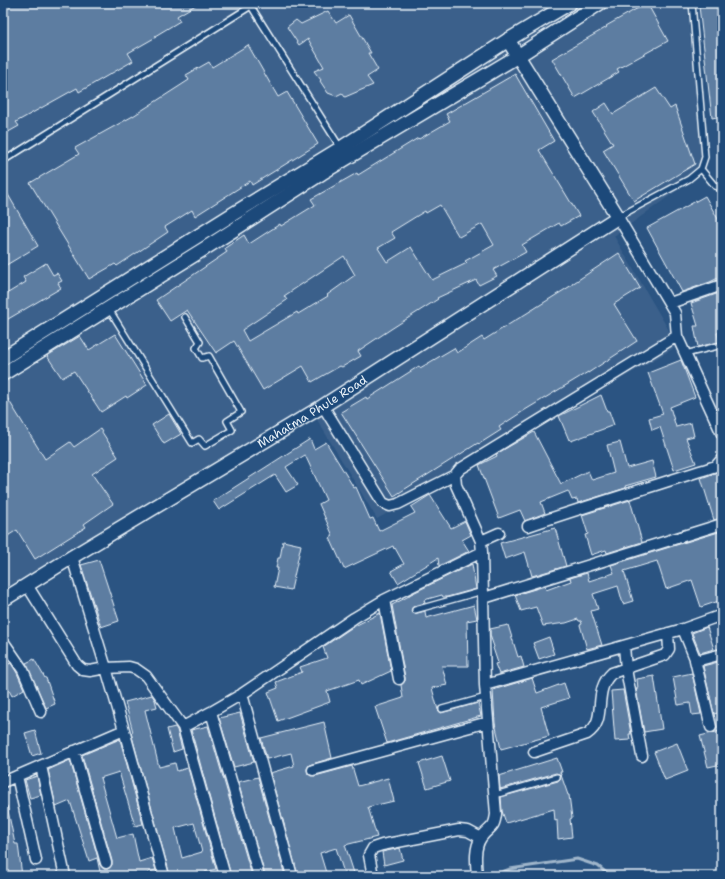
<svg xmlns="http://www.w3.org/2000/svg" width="725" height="879" font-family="'Shantell Sans',sans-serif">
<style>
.built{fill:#3a608b}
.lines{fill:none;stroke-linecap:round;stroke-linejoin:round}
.stream{stroke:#a0b6cb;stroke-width:3}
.building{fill:#5d7da1;stroke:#e8f1f8;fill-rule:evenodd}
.service-casing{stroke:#e8f1f8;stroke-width:8}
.minor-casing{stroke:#e8f1f8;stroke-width:13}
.tertiary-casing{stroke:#e8f1f8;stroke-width:16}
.service{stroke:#1f4a7a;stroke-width:5}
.minor{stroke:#1f4a7a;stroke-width:10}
.tertiary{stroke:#1f4a7a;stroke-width:13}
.labels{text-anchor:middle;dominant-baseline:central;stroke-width:4;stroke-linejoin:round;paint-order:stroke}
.street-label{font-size:12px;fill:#e8f1f8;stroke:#1f4a7a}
</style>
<rect width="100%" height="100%" fill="#2b5482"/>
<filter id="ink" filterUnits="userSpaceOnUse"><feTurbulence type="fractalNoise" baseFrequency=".025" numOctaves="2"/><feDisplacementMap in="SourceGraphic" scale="8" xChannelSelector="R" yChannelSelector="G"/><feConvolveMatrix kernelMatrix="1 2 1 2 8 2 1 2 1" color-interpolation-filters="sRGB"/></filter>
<g filter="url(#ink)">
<path class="built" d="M3,3H687L704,171L614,236L678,346L377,519L313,413L3,610Z"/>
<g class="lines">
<path class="stream" d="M492,876L510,869L577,859L598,866L610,876"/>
</g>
<path class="building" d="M3,3H199L177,16L180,21L155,36L156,37L128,53L133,61L79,92L77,88L16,122L19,126L3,135Z
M647,3L668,41L617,69L619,72L575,98L552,59L607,27L606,26Z
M720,3L722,21V116L712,118L699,6Z
M328,11L336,23L349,15L371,53H368L378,70L367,77L373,85L345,97L342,93L336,96L328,93L320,81L321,80L314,71L324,67L308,39L299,45L287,27L296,20L301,24Z
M248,45L278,97L287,92L318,144L252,185L250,181L195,216L192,210L165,227L168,232L117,266L115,264L89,279L30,183L79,154L75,148L133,116L189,80L186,75L209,62L212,67Z
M515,74L554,141L539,150L579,216L561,226L559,223L522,245L526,252L493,270L497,276L479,285L476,280L437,298L438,299L391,329L358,351L361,356L342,367L340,366L312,382L303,366L263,390L234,341L216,353L187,310L170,321L156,300L227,252L225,248L244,235L249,244L280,224L281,226L315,205L311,199L357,173L358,175L418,138L419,139L450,121L446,114ZM440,205L459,237L482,224L494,245L465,261L467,263L432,280L411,247L387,262L378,248L395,238L391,232L425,211L426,213ZM344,256L355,275L327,295L328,296L298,314L297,312L248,341L242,330L287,300L284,296Z
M656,88L670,109L675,106L695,164L634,201L603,150L613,144L593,112L606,103L613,114Z
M3,186L38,246L3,267Z
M705,196L722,226V276L710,282L682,292L647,228Z
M619,253L640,288L614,304L637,341L588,373V372L525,410L499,427L501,430L479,444L478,443L394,496L341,412L366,397L367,399L419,366L420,368L454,348L457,353L482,337L484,340L572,285V284Z
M46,263L53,275L57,273L62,281L58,283L61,288L3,322V296L26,282L23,277Z
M722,292V332L717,333L719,342L698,347L694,326H698L691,303Z
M115,334L147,385L127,398L126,396L101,412L74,371L62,378L47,356L80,336L89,350Z
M681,360L695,397L670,407L676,427L691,423L694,436L686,438L696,463L674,470L660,427L652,430L649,418L663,414L648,373Z
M3,391L45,459L70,442L74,447L100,429L118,457L92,474L113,504L84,524L86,527L35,559L17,530L3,539Z
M601,395L607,411H609L614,425L571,441L570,439L569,440L559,416Z
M169,414L181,434L164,444L152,425Z
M534,432L561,484L588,471L592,480L614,473L607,445L620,442L627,468L652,461L656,477L625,486L626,488L578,503L577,499L572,500L568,491L541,502L545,513L525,521L520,510L499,518L479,465L497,456L496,454Z
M310,439L314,449L326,442L354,488L356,487L370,519L373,518L379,531L415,513L411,507L430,495L451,528L465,521L471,535L462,540L469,551L439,566L438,558L398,583L391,571L404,564L395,548L394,549L393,546L344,569L330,538L333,536L319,504L326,500L305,455L286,467L298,485L286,492L275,475L219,510L213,501Z
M722,469V518L714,520L701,478L718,472Z
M630,500L642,542L607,553L606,550L591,555L585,535L588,534L582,515Z
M555,528L566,566L532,576L525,552L505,559L500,543Z
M722,531V600L701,607L692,580L666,589L657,561L624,571L633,601L623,604L618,586L593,594L598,609L591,611L602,645L587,649L580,625L582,624L581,621H579L578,619L566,623L543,626L536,607L521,611L515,595L545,586L546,590L571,581L570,578L587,573L589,581L614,573L611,565Z
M283,541L301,545L291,590L274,587L278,568H276L278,558H280Z
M99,560L119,621L101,627L81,565Z
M472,564L476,589L447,597H443L442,595L424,600L425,603L414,606L411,611L414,614L425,611L426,618L474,605L477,619L467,621L468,666H442L447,685L432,688L438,710L441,713L478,703L481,716L387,743L375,707L403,698L401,685L405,681V678L392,605L409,596V595Z
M380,613L391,671L361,685L359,680L327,691L330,702L278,721L268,692L278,688L276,682L302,672L300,667L327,658L323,647L351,628Z
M508,625L518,657L521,656L524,667L499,674L495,664L498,663L493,648L494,647L490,635V629Z
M707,627L714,649L700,653L692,633Z
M549,637L553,649H552L554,654L539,659L533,643Z
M3,652L9,664L11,663L17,673L24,689L12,696L3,679Z
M34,659L45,678H46L55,704L46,708L26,663Z
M722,661V712L714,714L703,666Z
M692,673L701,714L692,715L690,703L678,705L673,677Z
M654,676L662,729L644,732L636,689H638L637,679Z
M532,678L537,693L564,683L569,698L541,707L549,736L501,749L495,723L493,690Z
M623,690L631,734H629L630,740L615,741L611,691Z
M152,695L155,700L157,707L145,710L159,767L175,763L177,771L188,768L216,869L205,872L206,876H170L131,733L133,732L125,702ZM194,823L202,852L182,858L175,828Z
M240,713L254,762L234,767L219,718Z
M324,722L332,758L309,765L307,769L308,774L315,776L352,766L358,786L388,778L394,801L368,807L377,837L345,845L355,876H345L336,848L320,853L327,876H298L270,773L294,766L291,753L267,759L261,738Z
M208,726L252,876H231L191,730Z
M175,727L177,730L182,749L173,752L167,729Z
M35,730L41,753L32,756L25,733Z
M720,731L722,740V764L708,767L700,736Z
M120,739L143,824L135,826L119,772L100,778L117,838L133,834L139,862L152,858L156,870L148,872L149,876H101L97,858L89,861L70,801L56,807L48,770L70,760L100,865L104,869H108L112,865V861L82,755Z
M677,743L688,771L665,780L654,752Z
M442,756L450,781L427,788L419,763Z
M557,758L562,772H560L568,795H569L572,818L570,819L572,837L558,839L557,820L555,821L554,809L506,823L502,811L501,797L558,781L561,776L559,774L556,773L500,789L499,776Z
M37,776L41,795L30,798L25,780Z
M258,777L285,876H265L238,782Z
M7,806L15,844H18L22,876H3V807Z
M400,848L403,860L384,865L382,852Z"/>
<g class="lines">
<g class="service-casing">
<path id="service" d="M249,3L340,147
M3,161L251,6
M701,169L715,186L722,189
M618,217L689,179L701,169L705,157L692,3
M109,309L192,443L199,439L205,446L232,430L227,421L241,412L209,356L202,358L196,348L200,342L185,317
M685,354L722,345
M415,610L483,591
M442,709L486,697
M495,795L557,777"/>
</g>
<g class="minor-casing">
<path id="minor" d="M618,217L675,313L677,336L722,434
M670,303L722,285
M323,406L383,503L390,506L398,504L455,475L460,469L677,336
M455,475L456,485L481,541L482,552L485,685L496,814C494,831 489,826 481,838C474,848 476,864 477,876
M528,526C590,505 653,486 716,466L722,459
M481,541L499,533
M27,585L77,665L83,670L90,671L106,668L129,667L136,669L146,676L183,727L225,876
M484,598L722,524
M384,600L399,679
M683,629L696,661L722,654
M3,641L23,670L41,712
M624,646L626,669L642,756
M695,660L711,727
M485,685L683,629L722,615
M242,694L354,618L384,600L482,552
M211,712L242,694L292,876
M183,727L211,712L259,876
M124,730L164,876
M74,751L106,863
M534,752L587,734C609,720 591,692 612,673L665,655L669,649L668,633
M41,766L65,876
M313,770L488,722
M17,776L36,860
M3,782L124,730L106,668L72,557
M373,876L369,855L373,848L382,845L459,830L468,831L481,838"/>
</g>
<g class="tertiary-casing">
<g id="tertiary">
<path d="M3,358L233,214L341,148L508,40L570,3"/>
<path d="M3,374L207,247L322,173L518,56L600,3"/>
<path id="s1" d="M3,600L72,557L323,406L618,217L508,40"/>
</g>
</g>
<use href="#service" class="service"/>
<use href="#minor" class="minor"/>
<use href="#tertiary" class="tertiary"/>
</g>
</g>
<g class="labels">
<g class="street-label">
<text stroke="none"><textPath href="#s1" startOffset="362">Mahatma Phule Road</textPath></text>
</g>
</g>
<rect width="725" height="879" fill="none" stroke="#1f4a7a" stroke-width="16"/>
<rect x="8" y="8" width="709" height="863" fill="none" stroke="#e8f1f8" stroke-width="1.5" filter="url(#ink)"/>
</svg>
